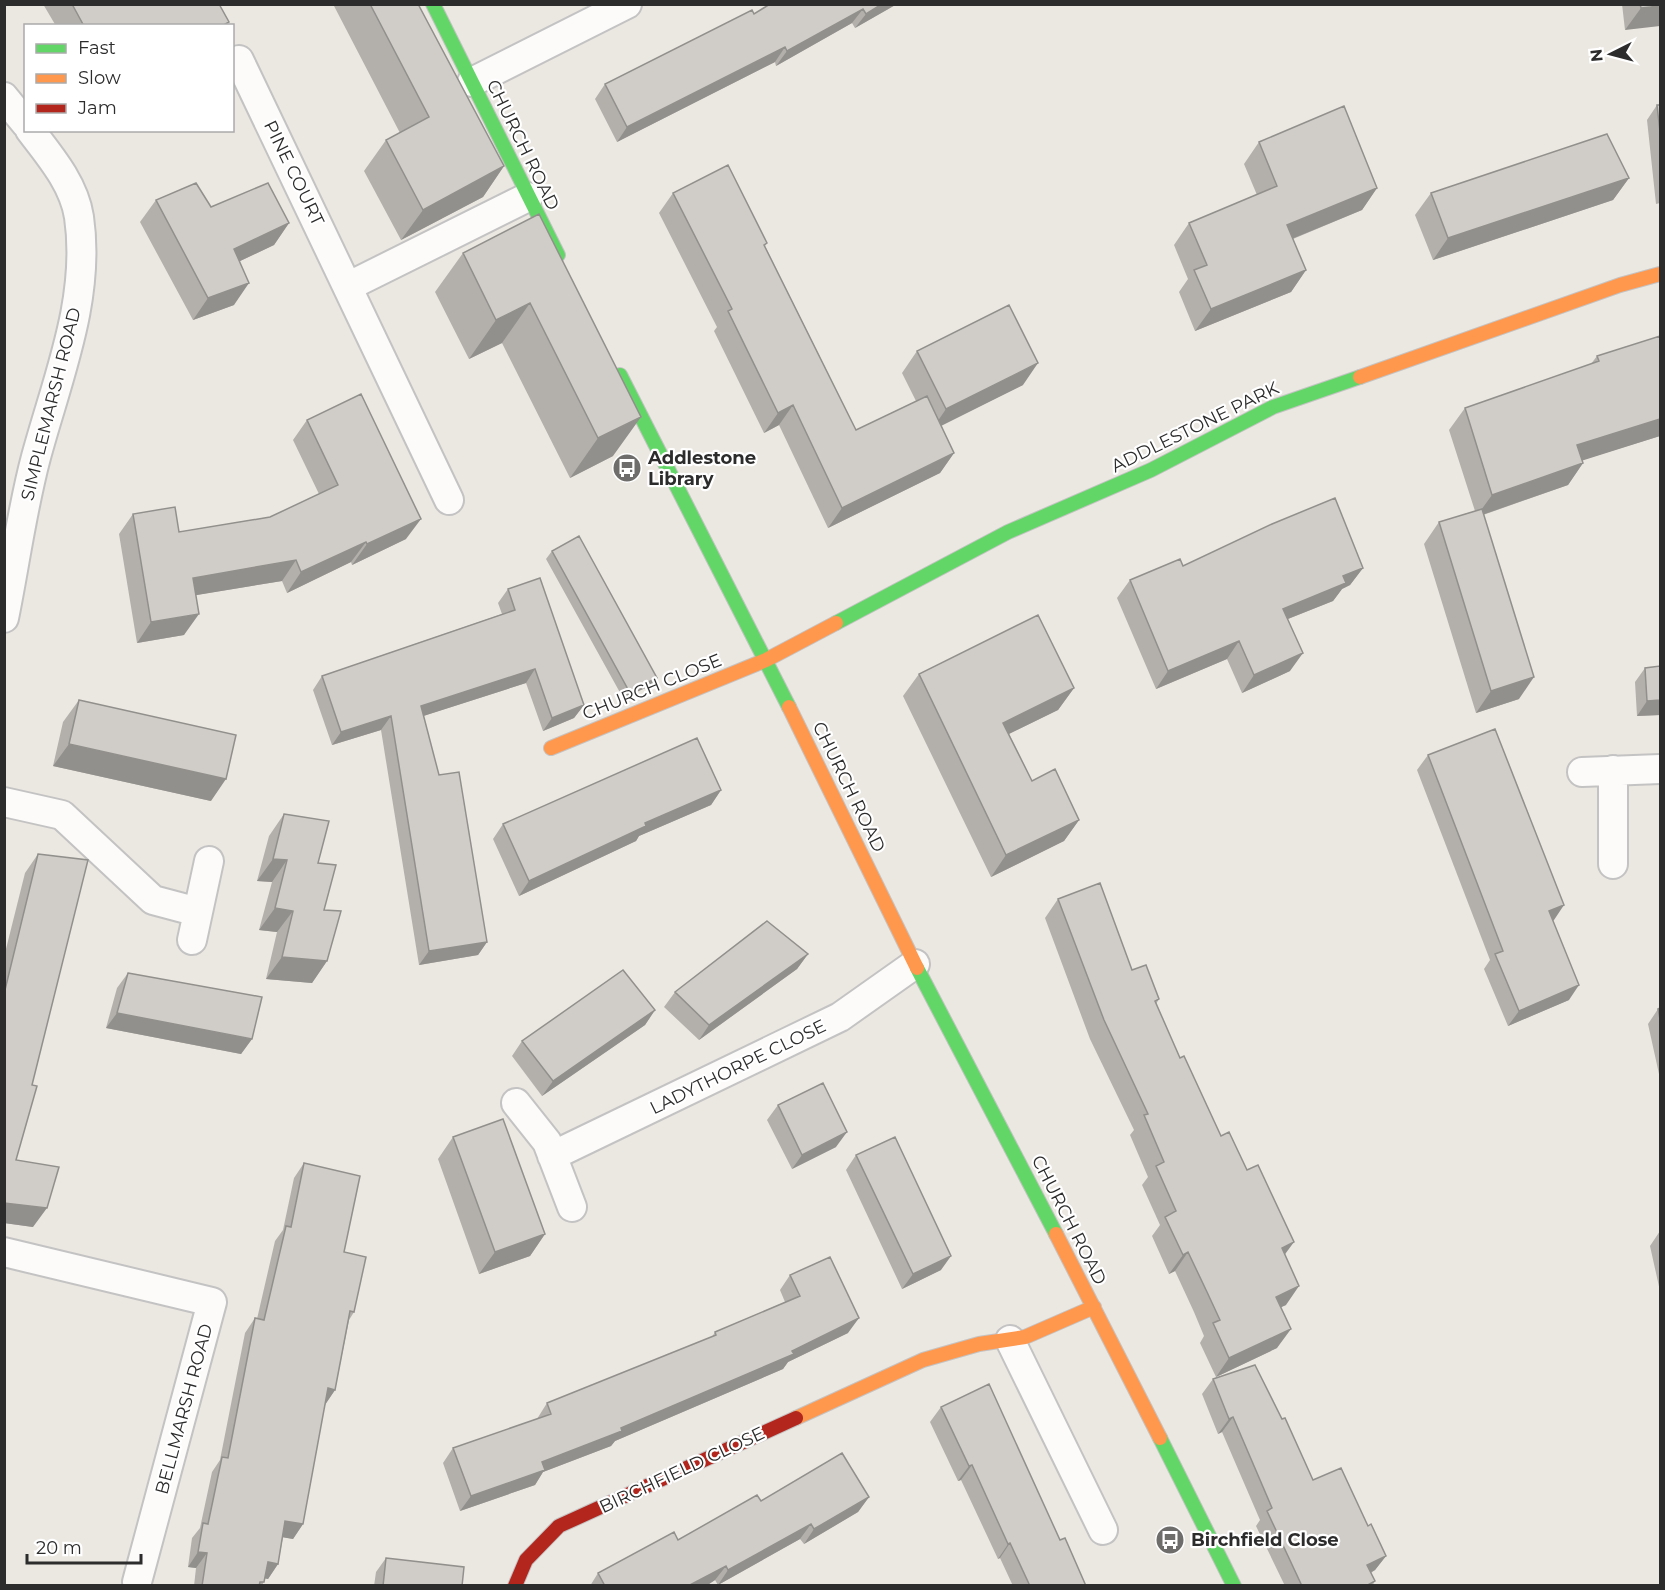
<svg xmlns="http://www.w3.org/2000/svg" width="1665" height="1590" font-family="Montserrat,sans-serif">
<style>
.lines{fill:none;stroke-linecap:round;stroke-linejoin:round}
.street-casing{stroke:#c4c3c3;stroke-width:32}
.fast-casing{stroke:#c4c3c3;stroke-width:16}
.slow-casing{stroke:#c4c3c3;stroke-width:16}
.jam-casing{stroke:#c4c3c3;stroke-width:16}
.street{stroke:#fcfbfa;stroke-width:28}
.fast{stroke:#63d668;stroke-width:14}
.slow{stroke:#ff974d;stroke-width:14}
.jam{stroke:#b3261e;stroke-width:14}
.wall{fill:#b3b0ac}
.shaded-wall{fill:#92908c}
.building{fill:#d0cdc8;stroke:#92908c;stroke-width:1.5}
.labels{text-anchor:middle;dominant-baseline:central;stroke-width:4.5;stroke-linejoin:round;paint-order:stroke}
.street-label{font-size:18px;fill:#2c2c2c;stroke:#fff}
.poi-label{font-size:18px;font-weight:bold;fill:#2c2c2c;stroke:#fff;text-anchor:start}
</style>
<rect width="100%" height="100%" fill="#ebe7e1"/>
<g class="lines">
<g class="street-casing">
<path id="street" d="M239,60L449,500
M472,82L627,4
M4,97L26,124
M349,286L528,197
M4,618C15,564 22,509 36,457C57,379 91,299 79,217C74,184 50,156 30,130
M1582,772L1660,769
M4,802L62,815L153,900L198,912
M1613,864V770
M192,940L209,861
M516,1103L547,1142L572,1207
M552,1156L840,1017L915,964
M4,1252L212,1302L137,1582
M1010,1340L1103,1530"/>
</g>
<g class="fast-casing">
<path id="fast" d="M433,4L558,255
M620,375L789,707
M836,623L1008,532L1151,470L1273,407L1360,377
M917,968L1056,1234
M1160,1438L1234,1586"/>
</g>
<g class="slow-casing">
<path id="slow" d="M1360,377L1620,285L1660,274
M789,707L917,968
M551,748L766,660L836,623
M1056,1234L1160,1438
M796,1418L923,1360L979,1344L1025,1337L1094,1307"/>
</g>
<g class="jam-casing">
<path id="jam" d="M515,1586L526,1560L559,1526L796,1418"/>
</g>
<use href="#street" class="street"/>
<use href="#fast" class="fast"/>
<use href="#slow" class="slow"/>
<use href="#jam" class="jam"/>
</g>
<path class="wall" d="M43,4H219L226,26H56Z
M333,4H418L504,166L483,197L401,240L364,171L386,140L400,133Z
M897,4L855,28L852,23L776,66L775,62L617,142L595,99L605,84L754,14Z
M1622,4H1660L1625,30Z
M1657,105H1660V203L1656,204L1647,120Z
M1259,142L1377,188L1362,210L1293,239L1306,270L1291,292L1195,331L1179,292L1188,279L1174,245L1189,223L1257,195L1244,164Z
M1629,178L1613,200L1433,260L1415,215L1431,193Z
M673,193L767,243L765,246L856,430L916,401L902,373L917,351L1023,385L941,425L954,453L940,473L828,528L779,425L764,433L714,331L717,327L659,213Z
M156,200L211,207L289,223L274,245L240,261L234,305L193,320L140,222Z
M539,214L613,456L570,478L502,343L469,359L435,292L463,253Z
M1660,336V436L1582,460L1583,463L1568,485L1483,515L1519,699L1476,713L1424,544L1439,522L1475,511L1449,430L1465,408L1591,364L1597,356Z
M307,420L406,539L352,565L351,562L287,593L282,581L196,595L184,635L137,643L119,534L133,514L179,532L270,517L319,494L293,440Z
M552,551L657,678L652,685L623,698L546,559Z
M1183,566L1363,568L1350,585L1342,589L1333,601L1288,619L1290,671L1242,693L1227,659L1156,689L1117,598L1130,580Z
M508,589L584,705L574,718L543,731L526,683L423,716L439,775L487,942L478,955L419,965L381,730L332,745L313,690L322,676L502,614L498,603Z
M1645,668L1660,715L1637,716L1635,682Z
M919,674L1074,688L1058,710L1009,734L1032,781L1079,820L1064,841L991,877L903,696Z
M79,700L211,801L53,766L63,722Z
M1428,755L1554,920L1553,921L1569,1000L1508,1026L1484,969L1490,960L1417,770Z
M721,790L711,805L639,836L636,841L519,896L493,839L503,824Z
M284,814L318,863L324,910L327,961L312,983L266,979L277,932L259,930L272,882L257,881L269,836Z
M38,854L32,1085L16,1160L33,1227L4,1223V957L25,873Z
M1058,899L1132,970L1159,999L1156,1004L1180,1058L1221,1136L1285,1255L1286,1305L1281,1307L1277,1348L1216,1377L1200,1343L1204,1336L1194,1312L1175,1271L1169,1274L1152,1236L1160,1225L1142,1185L1148,1177L1130,1135L1134,1130L1090,1039L1045,918Z
M808,954L797,969L699,1040L664,1007L675,992Z
M128,973L252,1039L241,1054L106,1028L117,988Z
M1660,1008V1073L1659,1074L1648,1024L1658,1009Z
M655,1010L645,1025L542,1096L512,1056L522,1041Z
M778,1105L836,1147L792,1169L767,1120Z
M453,1137L545,1234L530,1256L479,1274L438,1159Z
M856,1155L941,1270L902,1289L846,1170Z
M304,1163L344,1252L354,1312L349,1320L335,1390L325,1404L303,1524L293,1539L283,1537L278,1564L268,1579L265,1578L262,1586H194L196,1568L188,1567L192,1538L200,1528L212,1472L220,1460L245,1333L255,1318L257,1319L275,1241L283,1230L294,1178Z
M1660,1231V1291L1650,1246Z
M790,1275L848,1333L788,1362L783,1369L615,1441L611,1446L543,1472L535,1485L460,1511L443,1463L453,1448L537,1419L547,1403L712,1337L715,1332L785,1302L780,1290Z
M1213,1379L1313,1480L1368,1526L1386,1556L1375,1570L1371,1573L1375,1581L1372,1586H1285L1256,1526L1260,1520L1222,1432L1218,1434L1202,1394Z
M941,1407L1060,1540L1086,1586H1013L1000,1558L998,1559L961,1480L958,1481L930,1422Z
M869,1497L858,1512L804,1544L800,1539L718,1585L715,1580L706,1586H590L598,1573L678,1540L761,1501Z
M386,1558L462,1586H374L376,1572Z"/>
<path class="shaded-wall" d="M882,4H897L855,28L866,14Z
M1660,6V26L1625,30L1641,8Z
M863,9L852,23L776,66L787,51Z
M785,47L775,62L617,142L627,127Z
M504,166L483,197L401,240L423,210Z
M1629,178L1613,200L1433,260L1448,238Z
M1377,188L1362,210L1272,247L1287,225Z
M289,223L274,245L219,271L234,249Z
M1306,270L1291,292L1195,331L1211,309Z
M249,283L234,305L193,320L208,298Z
M530,303L502,343L469,359L496,320Z
M1038,363L1023,385L931,431L946,409Z
M793,405L779,425L764,433L778,413Z
M641,417L613,456L570,478L598,438Z
M1660,419V436L1562,467L1577,445Z
M954,453L940,473L828,528L842,508Z
M1583,463L1568,485L1476,517L1492,495Z
M421,519L406,539L352,565L367,544Z
M366,542L351,562L287,593L301,572Z
M296,560L282,581L179,598L193,578Z
M1363,568L1350,585L1342,589L1333,601L1270,626L1283,609L1343,576Z
M199,614L184,635L137,643L151,622Z
M1239,641L1227,659L1156,689L1168,671Z
M1303,653L1290,671L1242,693L1254,675Z
M535,669L526,683L411,720L421,706Z
M1534,677L1519,699L1476,713L1491,691Z
M657,678L652,685L623,698L629,691Z
M1074,688L1058,710L988,744L1003,723Z
M1660,700V715L1637,716L1647,701Z
M584,705L574,718L543,731L552,718Z
M391,716L381,730L332,745L341,732Z
M69,744L226,779L211,801L53,766Z
M721,790L711,805L639,836L636,841L519,896L529,881L645,823Z
M1079,820L1064,841L991,877L1006,855Z
M273,859L287,860L272,882L257,881Z
M1564,905L1554,920L1538,926L1549,911Z
M275,908L293,911L277,932L259,930Z
M487,942L478,955L419,965L429,951Z
M808,954L797,969L699,1040L709,1025Z
M282,957L327,961L312,983L266,979Z
M1579,985L1569,1000L1508,1026L1519,1011Z
M655,1010L645,1025L542,1096L553,1081Z
M117,1013L252,1039L241,1054L106,1028Z
M847,1132L836,1147L792,1169L802,1155Z
M4,1203L47,1208L33,1227L4,1223Z
M545,1234L530,1256L479,1274L495,1252Z
M1294,1242L1280,1261L1282,1248Z
M1188,1252L1175,1271L1169,1274L1183,1255Z
M951,1256L941,1270L902,1289L913,1274Z
M1299,1286L1286,1305L1262,1316L1276,1297Z
M859,1318L848,1333L788,1362L783,1369L615,1441L611,1446L543,1472L535,1485L460,1511L471,1496L542,1462L621,1428L792,1351Z
M1291,1329L1277,1348L1216,1377L1229,1358Z
M328,1388L335,1390L325,1405Z
M1233,1417L1222,1432L1218,1434L1229,1419Z
M972,1465L961,1480L958,1481L969,1466Z
M869,1497L858,1512L804,1544L814,1529Z
M285,1521L303,1524L293,1539L275,1536Z
M811,1524L800,1539L718,1585L728,1570Z
M1010,1543L1000,1558L998,1559L1008,1544Z
M198,1552L207,1553L196,1568L188,1567Z
M1386,1556L1375,1570L1356,1580L1367,1565Z
M268,1562L278,1564L268,1579L257,1577Z
M726,1566L715,1580L706,1586H688Z"/>
<path class="building" d="M72,4H219L229,22L222,26H84Z
M370,4H418L504,166L423,210L386,140L429,117Z
M770,4H882L866,14L863,9L787,51L785,47L627,127L605,84L752,10L754,14Z
M1640,4H1660V6L1641,8Z
M1657,105H1660V132Z
M1344,106L1377,188L1287,225L1306,270L1211,309L1194,270L1207,265L1189,223L1277,186L1259,142Z
M1607,134L1629,178L1448,238L1431,193Z
M728,165L767,243L764,245L856,430L927,396L954,453L842,508L793,405L778,413L728,311L732,309L673,193Z
M196,183L211,207L268,183L289,223L234,249L249,283L208,298L156,200Z
M539,214L641,417L598,438L530,303L496,320L463,253Z
M1009,305L1038,363L946,409L917,351Z
M1660,336V419L1577,445L1583,463L1492,495L1465,408L1599,361L1597,356Z
M361,394L421,519L367,544L366,542L301,572L296,560L193,578L199,614L151,622L133,514L175,507L179,532L270,517L338,485L307,420Z
M1335,498L1363,568L1343,576L1346,583L1283,609L1303,653L1254,675L1239,641L1168,671L1130,580L1180,559L1183,566L1272,524Z
M1482,509L1534,677L1491,691L1439,522Z
M579,536L657,678L629,691L552,551Z
M540,578L584,705L552,718L535,669L421,706L439,775L459,772L487,942L429,951L391,716L341,732L322,676L515,610L508,589Z
M1038,615L1074,688L1003,723L1032,781L1055,769L1079,820L1006,855L919,674Z
M1660,666V700L1647,701L1645,668Z
M79,700L236,735L226,779L69,744Z
M1495,729L1564,905L1549,911L1579,985L1519,1011L1495,954L1503,951L1428,755Z
M697,738L721,790L645,823L646,826L529,881L503,824Z
M284,814L329,821L318,863L336,865L324,910L341,911L327,961L282,957L293,911L275,908L287,860L273,859Z
M38,854L88,860L32,1085L37,1086L16,1160L59,1167L47,1208L4,1203V994Z
M1100,883L1132,970L1146,965L1159,999L1155,1001L1180,1058L1184,1056L1221,1136L1229,1132L1247,1170L1258,1165L1294,1242L1282,1248L1299,1286L1276,1297L1291,1329L1229,1358L1213,1323L1220,1320L1207,1292L1188,1252L1183,1255L1165,1217L1176,1211L1156,1166L1164,1162L1144,1115L1148,1114L1104,1020L1058,899Z
M767,921L808,954L709,1025L675,992Z
M623,970L655,1010L553,1081L522,1041Z
M128,973L262,997L252,1039L117,1013Z
M1660,1008V1019L1658,1009Z
M823,1083L847,1132L802,1155L778,1105Z
M503,1119L545,1234L495,1252L453,1137Z
M895,1137L951,1256L913,1274L856,1155Z
M304,1163L360,1176L344,1252L366,1257L354,1312L350,1311L335,1390L328,1388L303,1524L285,1521L278,1564L268,1562L264,1582H260L259,1586H202L207,1553L198,1552L203,1523L208,1524L222,1457L228,1458L255,1318L264,1320L286,1226L291,1227Z
M830,1257L859,1318L792,1351L794,1354L621,1428L622,1431L542,1462L545,1470L471,1496L453,1448L551,1414L547,1403L716,1335L715,1332L800,1296L790,1275Z
M1255,1365L1282,1419L1285,1418L1313,1480L1341,1468L1368,1526L1371,1524L1386,1556L1367,1565L1375,1581L1366,1586H1302L1267,1511L1272,1508L1233,1417L1229,1419L1213,1379Z
M989,1384L1060,1540L1065,1538L1086,1586H1030L1010,1543L1008,1544L972,1465L969,1466L941,1407Z
M842,1453L869,1497L814,1529L811,1524L728,1570L726,1566L688,1586H605L598,1573L674,1532L678,1540L757,1495L761,1501Z
M386,1558L464,1567L462,1586H383Z"/>
<defs>
<g id="bus-disc" transform="scale(1.5)"><circle r="9.5" fill="#6f6d6b" stroke="#fff"/><path d="M-5-6H5V4H4V6H2V4H-2V6H-4V4H-5ZM-3.5-4V0h7V-4ZM-3.5 1.2v1.5H-2V1.2ZM2 1.2v1.5H3.5V1.2Z" fill="#fff"/></g>
</defs>
<g fill-rule="evenodd">
<use href="#bus-disc" x="627" y="468"/>
<use href="#bus-disc" x="1170" y="1540"/>
</g>
<g class="labels">
<g class="street-label">
<text transform="translate(523 145) rotate(64)">CHURCH ROAD</text>
<text transform="translate(294 173) rotate(64)">PINE COURT</text>
<text transform="translate(51 404) rotate(-76)">SIMPLEMARSH ROAD</text>
<text transform="translate(1195 427) rotate(-26)">ADDLESTONE PARK</text>
<text transform="translate(652 687) rotate(-22)">CHURCH CLOSE</text>
<text transform="translate(849 787) rotate(64)">CHURCH ROAD</text>
<text transform="translate(738 1067) rotate(-26)">LADYTHORPE CLOSE</text>
<text transform="translate(1069 1220) rotate(63)">CHURCH ROAD</text>
<text transform="translate(184 1409) rotate(-75)">BELLMARSH ROAD</text>
<text transform="translate(682 1470) rotate(-25)">BIRCHFIELD CLOSE</text>
</g>
<g class="poi-label">
<text x="648" y="458">Addlestone<tspan x="648" dy="21">Library</tspan></text>
<text x="1191" y="1540">Birchfield Close</text>
</g>
</g>
<rect width="1665" height="1590" fill="none" stroke="#2c2c2c" stroke-width="12"/>
<rect x="24" y="24" width="210" height="108" fill="#ffffff" stroke="#ababab" stroke-width="1.5"/>
<rect x="36" y="44" width="30" height="9" fill="#63d668" stroke="#ababab" stroke-width="1.5"/>
<text x="78" y="54" font-size="18" fill="#2c2c2c">Fast</text>
<rect x="36" y="74" width="30" height="9" fill="#ff974d" stroke="#ababab" stroke-width="1.5"/>
<text x="78" y="84" font-size="18" fill="#2c2c2c">Slow</text>
<rect x="36" y="104" width="30" height="9" fill="#b3261e" stroke="#ababab" stroke-width="1.5"/>
<text x="78" y="114" font-size="18" fill="#2c2c2c">Jam</text>
<g transform="translate(1611 54) rotate(264)" stroke="#ffffff" stroke-width="4.5" paint-order="stroke">
<path d="M0-4.5L10 22L0 15L-10 22Z" fill="#2c2c2c"/>
<text y="-9" font-size="16" font-weight="bold" text-anchor="middle" fill="#2c2c2c">N</text>
</g>
<path d="M27 1554v9h114v-9" fill="none" stroke="#2c2c2c" stroke-width="3"/>
<text x="36" y="1554" font-size="18" fill="#2c2c2c" stroke="#ffffff" stroke-width="4.5" paint-order="stroke">20 m</text>
</svg>
